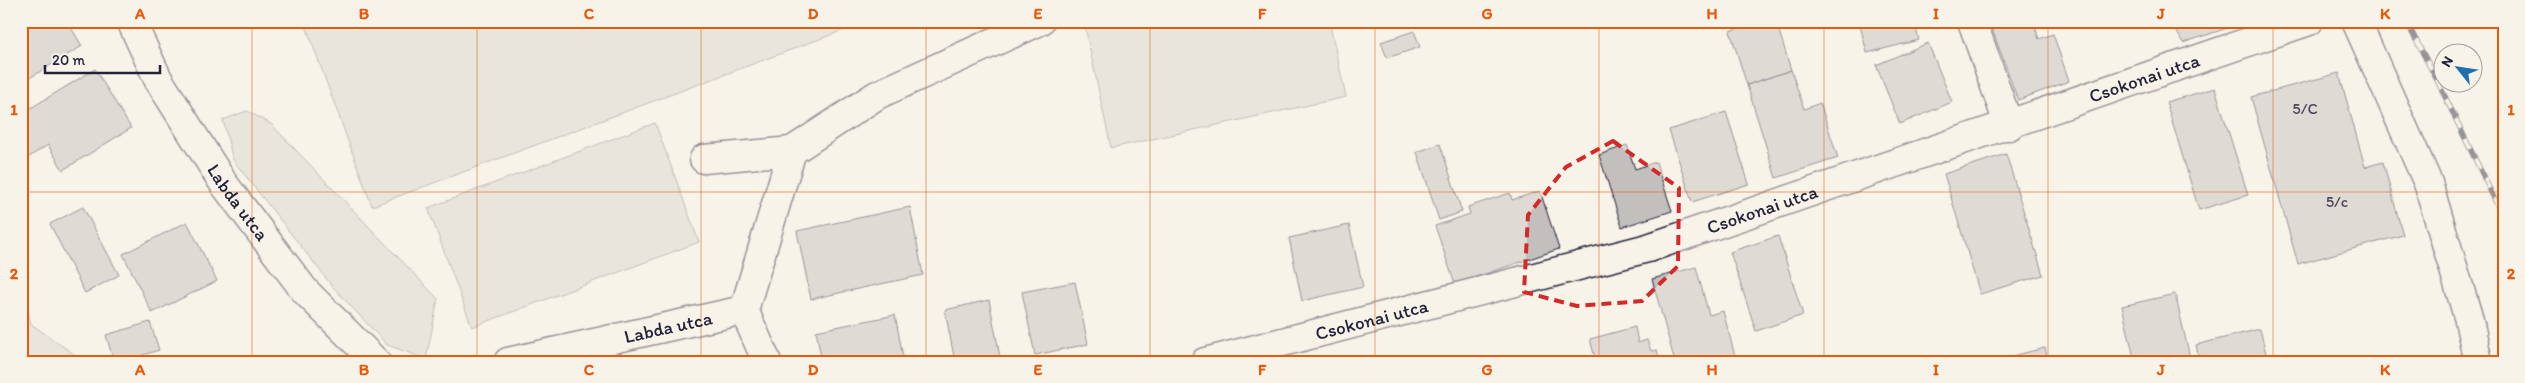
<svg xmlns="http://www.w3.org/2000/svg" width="2525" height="383" font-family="Itim,sans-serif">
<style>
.green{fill:#d8d5cf;stroke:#7d7c85}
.building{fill:#c2bfbd;stroke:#22223b}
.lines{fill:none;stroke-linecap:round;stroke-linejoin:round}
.minor-casing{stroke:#22223b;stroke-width:31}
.minor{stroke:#f7f3e8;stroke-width:28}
.rail-casing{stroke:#22223b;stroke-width:5.5}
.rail{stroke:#f7f3e8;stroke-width:4;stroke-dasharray:11;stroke-linecap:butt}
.marked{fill:none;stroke:#d62828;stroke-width:4;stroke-dasharray:10 6;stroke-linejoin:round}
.grid{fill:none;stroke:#e8590c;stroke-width:1;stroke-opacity:0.55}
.labels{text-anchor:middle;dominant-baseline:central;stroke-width:4.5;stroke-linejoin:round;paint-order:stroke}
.number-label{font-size:16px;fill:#4a495c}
.street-label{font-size:19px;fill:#22223b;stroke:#f7f3e8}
.neatline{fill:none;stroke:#e8590c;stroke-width:2}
.grid-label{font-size:16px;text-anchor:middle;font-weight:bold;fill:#e8590c}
</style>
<rect width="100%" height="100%" fill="#f7f3e8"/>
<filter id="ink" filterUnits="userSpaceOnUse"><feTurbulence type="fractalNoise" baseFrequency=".02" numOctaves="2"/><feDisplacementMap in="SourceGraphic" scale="10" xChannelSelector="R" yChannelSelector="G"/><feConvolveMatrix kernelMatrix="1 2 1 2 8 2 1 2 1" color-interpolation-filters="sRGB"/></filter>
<g filter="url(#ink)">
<path class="green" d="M304,21H868L372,206Z
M1329,21L1346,97L1111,148L1084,22Z
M247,111L271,124L438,299L426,359L387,345L333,287L233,160L223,120Z
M655,123L699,242L472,327L428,208Z
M21,280L31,324L85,362H21Z"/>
<path class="building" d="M21,21H67L82,46L21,83Z
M1759,21H1776L1791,70L1747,85L1730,31Z
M1859,21H1914L1919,40L1867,53Z
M2003,21H2033L2039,39L2053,34L2069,81L2018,100L1991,26Z
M2171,21H2238L2239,24L2183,43Z
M1414,31L1420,47L1387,58L1381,42Z
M1928,43L1952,102L1900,124L1876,65Z
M95,69L131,128L63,170L48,145L21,162V114Z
M1791,70L1804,109L1820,103L1838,158L1776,178L1747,85Z
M2339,73L2365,167L2383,162L2403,235L2298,264L2251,97Z
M2215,88L2248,195L2199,210L2166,102Z
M1726,112L1749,184L1692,202L1669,130Z
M1440,144L1462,212L1439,220L1417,152Z
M1627,145L1635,169L1656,162L1672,211L1622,227L1599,155Z
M2006,154L2043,275L1980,294L1944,174Z
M1540,191L1559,249L1455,284L1435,226L1470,214L1468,207L1510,193L1512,200Z
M83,207L119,275L85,293L50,224Z
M910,207L923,275L811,299L797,231Z
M187,222L217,281L152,313L123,254Z
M1349,225L1363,287L1302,301L1289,238Z
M1778,236L1803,315L1756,331L1730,252Z
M1696,267L1709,315L1723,311L1736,360L1675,362L1652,279Z
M1075,282L1088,344L1035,355L1022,292Z
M2175,294L2191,362H2135L2122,306Z
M989,300L1001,362H955L945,310Z
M895,315L904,362H822L816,331Z
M150,322L159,350L121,362H114L106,335Z
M1635,327L1638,343L1647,340L1651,351L1657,350L1660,362H1596L1590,339Z
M2260,329L2268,362H2200L2196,345Z
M2045,348L2048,362H1987Z"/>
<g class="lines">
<g class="minor-casing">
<g id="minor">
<path id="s1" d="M131,21L158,79L224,184L305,291L376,362"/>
<path d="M1972,21L2009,126"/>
<path d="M2356,21L2428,183L2469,320L2478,362"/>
<path d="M792,151L877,95L1040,21"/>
<path d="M704,159L792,151L744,310"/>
<path id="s2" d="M508,362L744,310L767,362"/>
<path id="s3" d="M1205,362L1648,248L2309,21"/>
</g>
</g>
<use href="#minor" class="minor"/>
<g class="rail-casing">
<path id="rail" d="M2406,21L2437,80L2504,219"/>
</g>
<use href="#rail" class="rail"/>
</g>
</g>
<path d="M0 0H2525V383H0ZM1613,141L1679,188L1678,266L1642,301L1577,306L1524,292L1528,215L1566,167Z" fill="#f7f3e8" fill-opacity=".55" fill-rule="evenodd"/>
<path class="marked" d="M1613,141L1679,188L1678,266L1642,301L1577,306L1524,292L1528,215L1566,167Z"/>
<path class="grid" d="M252,21V362M477,21V362M701,21V362M926,21V362M1150,21V362M1375,21V362M1599,21V362M1824,21V362M2048,21V362M2273,21V362M21,192H2504"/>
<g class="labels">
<g class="number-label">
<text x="2305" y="108">5/C</text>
<text x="2337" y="201">5/c</text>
</g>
<g class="street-label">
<text stroke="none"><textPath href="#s3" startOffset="982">Csokonai utca</textPath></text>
<text stroke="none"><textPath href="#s1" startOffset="211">Labda utca</textPath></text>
<text stroke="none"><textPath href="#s3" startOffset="578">Csokonai utca</textPath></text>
<text stroke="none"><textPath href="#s3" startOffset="172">Csokonai utca</textPath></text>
<text stroke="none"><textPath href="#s2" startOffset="164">Labda utca</textPath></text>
</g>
</g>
<rect width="2525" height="383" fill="none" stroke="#f7f3e8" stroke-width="55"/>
<g transform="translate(2458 68) rotate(300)"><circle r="24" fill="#f7f3e8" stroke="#a29fa3"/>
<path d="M0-4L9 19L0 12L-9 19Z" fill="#1f6fb2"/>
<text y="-8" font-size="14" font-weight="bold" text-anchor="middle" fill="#22223b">N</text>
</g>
<path d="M45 65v8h115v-8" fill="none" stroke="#22223b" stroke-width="2.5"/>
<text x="52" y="65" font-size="15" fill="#22223b" stroke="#f7f3e8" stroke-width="4" paint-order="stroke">20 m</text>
<rect x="28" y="28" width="2470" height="328" class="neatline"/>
<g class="grid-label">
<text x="140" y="19">A</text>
<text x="364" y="19">B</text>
<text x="589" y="19">C</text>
<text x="813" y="19">D</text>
<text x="1038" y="19">E</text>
<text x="1262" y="19">F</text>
<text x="1487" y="19">G</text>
<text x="1712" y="19">H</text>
<text x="1936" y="19">I</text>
<text x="2161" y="19">J</text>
<text x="2385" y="19">K</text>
<text x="14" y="115">1</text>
<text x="2511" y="115">1</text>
<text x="14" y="279">2</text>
<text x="2511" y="279">2</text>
<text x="140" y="375">A</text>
<text x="364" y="375">B</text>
<text x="589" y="375">C</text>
<text x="813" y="375">D</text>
<text x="1038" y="375">E</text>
<text x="1262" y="375">F</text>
<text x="1487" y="375">G</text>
<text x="1712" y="375">H</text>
<text x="1936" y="375">I</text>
<text x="2161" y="375">J</text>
<text x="2385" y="375">K</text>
</g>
</svg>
